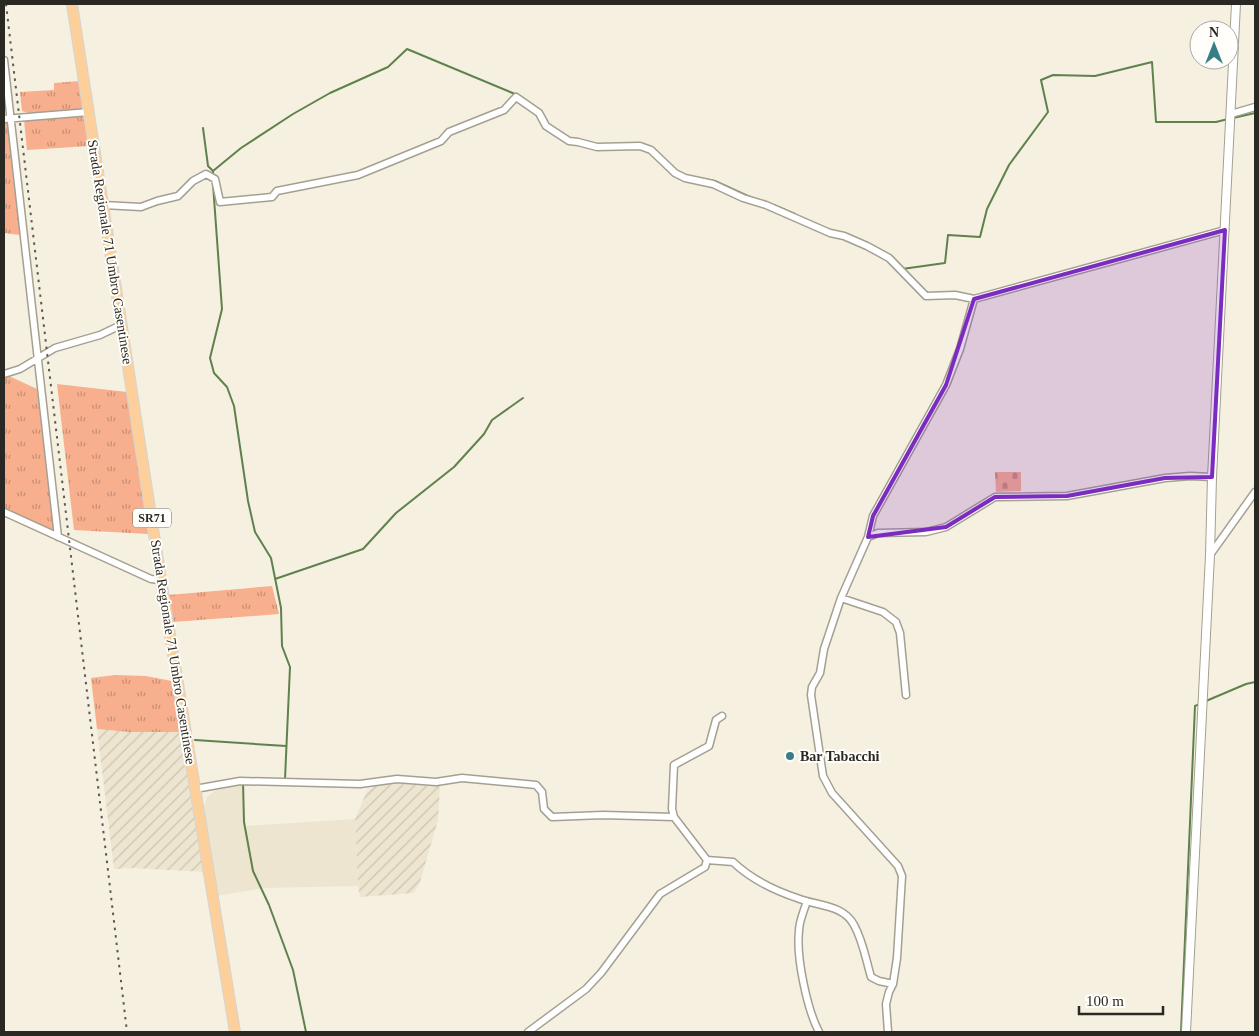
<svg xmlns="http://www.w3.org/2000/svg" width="1259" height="1036" font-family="'Times New Roman',serif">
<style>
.built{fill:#ede5cf}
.industrial{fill:url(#industrial-furrows)}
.grass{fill:url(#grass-tufts)}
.cemetery{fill:url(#cemetery-stones)}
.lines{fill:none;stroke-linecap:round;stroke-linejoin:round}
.stream{stroke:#5f824d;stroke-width:2}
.minor-casing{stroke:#a4a091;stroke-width:9}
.tertiary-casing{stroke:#a4a091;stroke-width:10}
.primary-casing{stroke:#d4d4d3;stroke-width:12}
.minor{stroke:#fff;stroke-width:6}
.tertiary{stroke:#fff;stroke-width:8}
.primary{stroke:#fdd09b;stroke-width:10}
.rail{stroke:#5b5850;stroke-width:2;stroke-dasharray:2.5 5;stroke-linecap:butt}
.marked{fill:#7b2cbf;fill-opacity:0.2;stroke:#7b2cbf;stroke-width:4;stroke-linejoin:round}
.poi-dot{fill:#377f87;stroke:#fffefa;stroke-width:2}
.labels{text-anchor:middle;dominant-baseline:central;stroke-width:4;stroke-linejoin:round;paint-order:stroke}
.shield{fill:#fffefa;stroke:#6a6863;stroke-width:1}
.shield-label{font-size:12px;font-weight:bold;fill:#2a2822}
.street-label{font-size:14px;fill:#2a2822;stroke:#fffefa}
.poi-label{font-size:14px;font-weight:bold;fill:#2a2822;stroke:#fffefa;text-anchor:start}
</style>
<defs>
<pattern id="industrial-furrows" width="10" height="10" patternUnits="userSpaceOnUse" patternTransform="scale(1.25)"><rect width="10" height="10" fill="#ede5cf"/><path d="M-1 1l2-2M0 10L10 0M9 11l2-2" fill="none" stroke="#cbc4b1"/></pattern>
<pattern id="grass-tufts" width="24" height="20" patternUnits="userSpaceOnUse" patternTransform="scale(1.25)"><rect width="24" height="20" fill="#f7af8e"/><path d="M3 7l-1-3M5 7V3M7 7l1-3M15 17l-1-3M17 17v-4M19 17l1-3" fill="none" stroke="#c88e74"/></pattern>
<pattern id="cemetery-stones" width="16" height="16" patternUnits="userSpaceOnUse" patternTransform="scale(1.25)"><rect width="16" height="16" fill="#f7af8e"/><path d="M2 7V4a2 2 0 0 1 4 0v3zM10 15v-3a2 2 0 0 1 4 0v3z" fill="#c88e74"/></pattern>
</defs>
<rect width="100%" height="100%" fill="#f6f0e1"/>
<path class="built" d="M234,785H242L246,826L355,819L358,886L264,888L217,896L203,810L207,797L216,790Z"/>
<path class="industrial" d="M97,729L129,732H182L205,872L134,868L114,869Z
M401,783L430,786L440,785L438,820L420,882L414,893L360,897L358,886L355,819L367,791L376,786Z"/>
<path class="grass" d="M80,81L84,107L79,110L29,113L22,111L20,92L54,90V83Z
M85,115L89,146L27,150L24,120Z
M7,122L20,235L4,233V123Z
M9,376L37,389L54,532L4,508V377Z
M57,384L127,392L149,534L74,530Z
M272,586L279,614L173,622L168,595Z
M115,675L146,676L172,681L182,732H129L97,729L91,678Z"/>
<path class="cemetery" d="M995,472H1021V491L996,492Z"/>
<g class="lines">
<path class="stream" d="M1233,118L1255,113
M203,128L208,166L213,171
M213,177V171L241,148L293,114L330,93L388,67L407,49L515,94
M699,178L715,181L750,197
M213,184L222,309L210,358L214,373L227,387L234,406L248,501L255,532L271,558L281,608L282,646L290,667L285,779
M774,205L795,214
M902,269L945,263L948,235L980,237L987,209L1009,165L1048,112L1041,80L1053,75L1095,76L1152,62L1156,122H1216L1228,119
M275,579L363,549L396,513L454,467L484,434L492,420L523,398
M1206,701L1246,684L1255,682
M195,740L286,746
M243,782L244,822L253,871L269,905L293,970L306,1032
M1181,1032L1195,706L1200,704"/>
<g class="minor-casing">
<path id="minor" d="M4,60L58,537
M1231,114L1255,107
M4,119L89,112
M103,205L141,207L157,201L178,196L193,181L206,174L215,179L220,202L272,197L277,191L358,175L441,141L449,132L504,110L516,97L539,113L546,126L569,141L578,142L597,147L640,146L651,150L675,173L685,178L713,184L743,198L766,205L830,233L844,236L867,246L889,258L926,296L955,295L974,299L1225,230
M4,374L20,369L55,348L100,335L121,325
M4,512L151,579L161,580
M868,537L873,516L946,385L960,349L974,299
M1210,555L1255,492
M841,598L883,612L896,622L900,633L906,695
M722,716L716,720L709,746L674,765L672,809L674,817L707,860L733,862C751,879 773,890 797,898C816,906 843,904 854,925C863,941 866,960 871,977L879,981L893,984
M195,789L240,781L360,784L397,779L436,782L462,778L536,785L542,792L544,809L552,817L603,815L674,817
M807,901C804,911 799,921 799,931C796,957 807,1009 819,1032
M528,1032L586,989L601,973L660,894L705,867L707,860
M888,1032L886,1004L889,992L893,984L897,958L902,876L898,866L832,793L823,776L811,695L812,687L820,673L824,649L841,598L868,537L878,533L926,532L946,527L995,497L1067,496L1165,478L1190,476L1212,477"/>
</g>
<g class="tertiary-casing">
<path id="tertiary" d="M1186,1032L1210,555L1212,477L1236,4"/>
</g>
<g class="primary-casing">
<path id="primary" d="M72,4L161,580L235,1032"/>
</g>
<use href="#minor" class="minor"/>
<use href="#tertiary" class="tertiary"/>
<use href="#primary" class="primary"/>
<path class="rail" d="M6,4L127,1032"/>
</g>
<path class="marked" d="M1225,230L1212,477L1165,478L1067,496L995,497L946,527L868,537L873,516L946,385L974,299Z"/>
<circle class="poi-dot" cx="790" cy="756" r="5"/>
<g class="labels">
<rect class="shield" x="133" y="508.5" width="38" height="19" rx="4"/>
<g class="shield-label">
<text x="152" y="518">SR71</text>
</g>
<g class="street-label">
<text transform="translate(110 252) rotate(81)">Strada Regionale 71 Umbro Casentinese</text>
<text transform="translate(173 652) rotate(81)">Strada Regionale 71 Umbro Casentinese</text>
</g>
<g class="poi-label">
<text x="800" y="756">Bar Tabacchi</text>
</g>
</g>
<rect width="1259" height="1036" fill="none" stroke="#2a2822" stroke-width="10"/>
<g transform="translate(1214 45)"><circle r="24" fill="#fffefa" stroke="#aaa8a4"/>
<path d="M0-4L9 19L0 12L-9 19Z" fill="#377f87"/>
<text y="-8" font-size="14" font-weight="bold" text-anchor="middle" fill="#2a2822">N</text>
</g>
<path d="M1079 1006v8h84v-8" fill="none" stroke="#2a2822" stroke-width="2.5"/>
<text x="1086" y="1006" font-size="15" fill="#2a2822" stroke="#fffefa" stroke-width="4" paint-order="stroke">100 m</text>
</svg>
